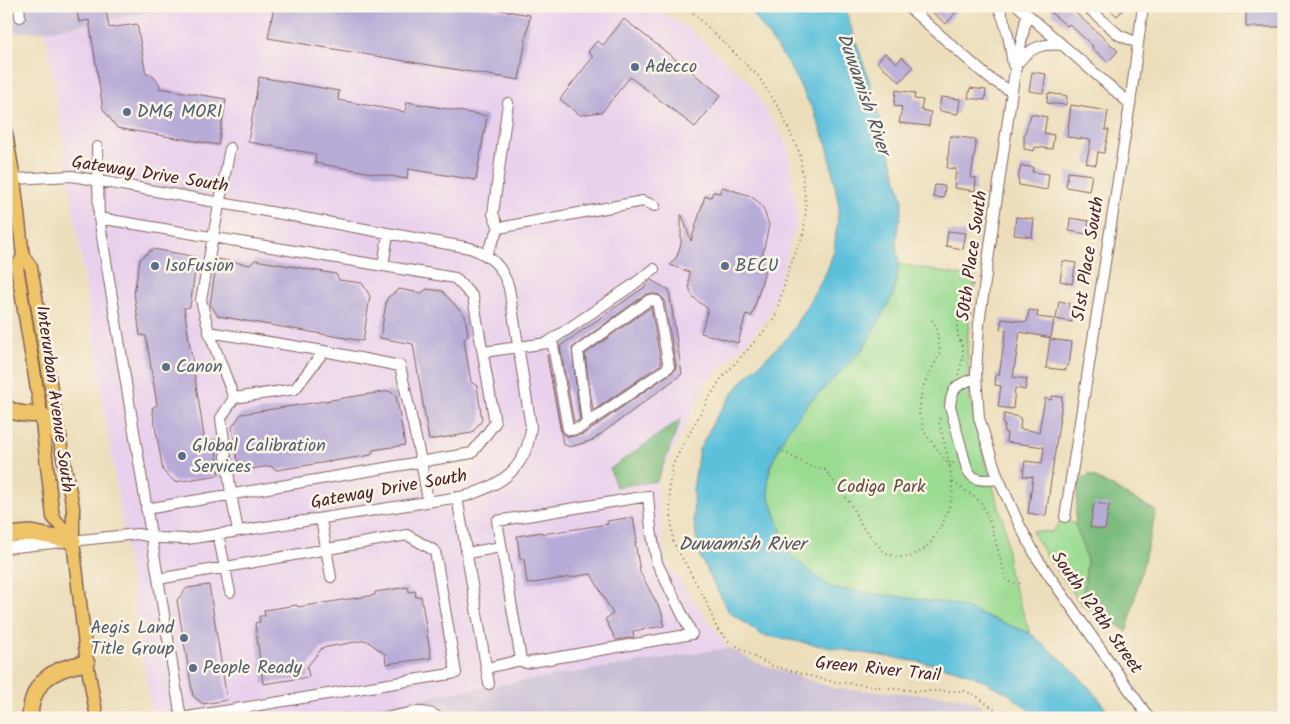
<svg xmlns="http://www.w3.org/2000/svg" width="1290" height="724" font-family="Kalam,sans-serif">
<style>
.built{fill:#e9d1ed}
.industrial{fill:#c9bfd7}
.green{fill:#9bdc93;stroke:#727e5f}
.forest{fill:#7cbc7d;stroke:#636e54}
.water{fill:#5cc0db;stroke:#537083}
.building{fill:#b7abd7}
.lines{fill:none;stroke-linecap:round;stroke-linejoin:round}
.minor-casing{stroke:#83625d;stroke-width:12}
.major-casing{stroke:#83625d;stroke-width:15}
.highway-casing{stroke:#83625d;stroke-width:18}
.path{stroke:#83625d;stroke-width:2;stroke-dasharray:1 4;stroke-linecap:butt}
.minor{stroke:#fff;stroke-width:10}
.major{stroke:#efc469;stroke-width:12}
.highway{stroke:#efc469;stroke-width:15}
.rail-casing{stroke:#4a1f2b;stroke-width:5}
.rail{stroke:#fcf5e5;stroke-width:3;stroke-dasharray:9;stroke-linecap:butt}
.service-dot{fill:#5c6f8a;stroke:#fcf5e5;stroke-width:2}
.labels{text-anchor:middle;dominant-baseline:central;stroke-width:5;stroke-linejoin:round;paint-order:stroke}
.service-label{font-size:18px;fill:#4e5e75;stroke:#fcf5e5;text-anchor:start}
.street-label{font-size:18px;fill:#4a1f2b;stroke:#fcf5e5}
.park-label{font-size:18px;fill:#5e4e45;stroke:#fcf5e5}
.water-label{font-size:19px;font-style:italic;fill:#505769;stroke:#fcf5e5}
</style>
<rect width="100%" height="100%" fill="#fcf5e5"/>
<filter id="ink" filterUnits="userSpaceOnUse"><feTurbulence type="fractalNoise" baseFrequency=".02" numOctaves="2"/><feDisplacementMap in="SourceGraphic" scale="10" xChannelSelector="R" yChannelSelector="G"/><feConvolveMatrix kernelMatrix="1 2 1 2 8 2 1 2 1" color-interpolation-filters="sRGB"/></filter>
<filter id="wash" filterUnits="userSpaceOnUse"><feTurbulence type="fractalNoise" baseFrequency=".0096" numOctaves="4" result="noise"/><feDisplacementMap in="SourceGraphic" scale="20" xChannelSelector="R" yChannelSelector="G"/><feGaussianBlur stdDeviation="1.12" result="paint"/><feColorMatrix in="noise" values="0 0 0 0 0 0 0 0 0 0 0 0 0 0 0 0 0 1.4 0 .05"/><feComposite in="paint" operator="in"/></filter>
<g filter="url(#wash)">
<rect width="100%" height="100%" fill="#ecdebb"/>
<path class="built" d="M182,6H653L690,30L749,82L787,144L798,219L768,319L707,383L657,481L665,560L728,648L480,688L309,718H152L46,31Z"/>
<path class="industrial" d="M6,6H182L46,31L6,33Z
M728,648L755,662L836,689L963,697L979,704L996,718H309L480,688Z"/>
<path class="green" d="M899,264L975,278L967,341L970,400L984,457L1005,527L1009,572L1030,633L954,604L831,588L790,556L769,496L768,477L771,465L787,431L811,400L825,388L893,296Z
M1063,519L1075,524L1087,561L1082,605L1040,546L1032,531L1052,532Z"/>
<path class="forest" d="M681,419L657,481L616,487L610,469Z
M1089,474L1156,511L1127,631L1082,605L1087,561L1075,524L1078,482Z"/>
<path class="water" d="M745,6H844L869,80L903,201L896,242L899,264L893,296L863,349L825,388L811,400L787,431L771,465L768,477L769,496L790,555L831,588L954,604L1030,633L1069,666L1096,695L1112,718H1039L1007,693L972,675L939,665L844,650L762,635L729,612L701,559L694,524L693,490L699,450L716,417L742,381L789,336L827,271L834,251L839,207L828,148L814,112L787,62L751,11Z"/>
<g id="blocks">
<path class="building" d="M76,6H105L109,28L137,24L146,74H151L160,84L159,88L226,99L218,145L117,128L103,109L89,20L79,22Z
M274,6H477L530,15L519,80L268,38Z
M925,6H951L957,11L946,24Z
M1048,6H1068L1118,51L1108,62L1092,48L1093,46L1069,24L1067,26L1051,13L1053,11Z
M1106,6H1126L1117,16Z
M1246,6H1284V27H1246Z
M624,19L721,95L695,127L630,77L602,112L580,115L560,99L593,57L588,52L597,41L603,45Z
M885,53L897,63L902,57L913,67L900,82L877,62Z
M1032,72L1046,74L1043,93L1029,91Z
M259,77L339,91L338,100L405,112L407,102L487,116L476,180L408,169L407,179L315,163L316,154L248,142Z
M970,88L986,90L985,100L968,98Z
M896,90L915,93L914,99L923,100L921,110L931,112L929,126L899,123L902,107L894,106Z
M1048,93L1067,96L1066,105L1047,103Z
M941,97L960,99L958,114L939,111Z
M1071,105L1108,111L1105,130H1109L1104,153L1098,152L1096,165L1086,163L1091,140L1067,137Z
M1031,114L1047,117L1044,133L1054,135L1052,149L1035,147L1034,151L1024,149V136Z
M950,136L975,139L976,144L971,178H976L975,191L954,188L956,169L947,168Z
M1021,166L1033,167L1032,172L1049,174L1047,190L1019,185L1018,179Z
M1068,172L1092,175L1089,191L1066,187Z
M935,185L945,186L944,198L933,197Z
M722,187L748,195L756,200L763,208L769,225L761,262L765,271L752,316L746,314L738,343L701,333L708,309L694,298L691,293L689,286V272L670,265L677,256L681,244V215H682L691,241L705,196L711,197L713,192L720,193Z
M1016,217L1034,219L1032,237L1014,235Z
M1070,218L1089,221L1087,234L1069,231Z
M948,231L966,233L963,249L946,246Z
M153,249L197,257L190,307L184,308L205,442L215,440L219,475L175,482L163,471L152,408L157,405L146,336L140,335L134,293L140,259Z
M217,259L250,265L255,260L336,274L339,280L362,283L370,296L363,341L218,316L210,304Z
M1063,261L1076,263L1072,284L1060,281Z
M651,280L669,290L682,374L593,440L570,447L563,444L547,355L561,430L563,434L569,437L584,434L675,370L676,366L664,299L658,294H646L572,348L580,420L574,422L560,346L646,286L645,284Z
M399,289L421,293L427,289L442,291L465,316L468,335L464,340L471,382L477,386L482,420L472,433L429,440L413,344L380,338L387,298Z
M1059,301L1069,303V308L1074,309L1072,322L1056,319Z
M651,307L661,364L593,411L585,354Z
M1029,310L1038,311L1037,317L1054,319L1051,338L1020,332L1013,377L1027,379L1025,390L1015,388L1013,409L998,407L1001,386L995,385L996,374L999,375L1006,330L1000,329L1002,319L1027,322Z
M1050,339L1072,342L1069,365H1067L1066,370L1046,368Z
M389,391L396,395L405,445L373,450L371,455L277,470L270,466L239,471L232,427L241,414Z
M1052,396L1062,397V402L1046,516L1028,513L1033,477L1023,476L1025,461L1042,463L1044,447L1006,442L1007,433L1004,432L1005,425H1003L1004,414L1019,417V418L1021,419L1020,429L1039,432L1045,398L1051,400Z
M1094,503L1109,505L1105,530L1090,527Z
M633,517L637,542H635L640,572L662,613L664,626L633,631L634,637L616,640L605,619L613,614L591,574L527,584L524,559H520L517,536L542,532V534L608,524L607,521Z
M209,585L227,700L203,704L193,696L177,600L187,588Z
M408,587L409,592L415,591L416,597L421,596L431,658L386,664L385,654L366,640L322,648L307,667L309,677L263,684L255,623L260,622L259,616H265L264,610L297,605L298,607L375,595V592Z"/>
</g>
</g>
<g filter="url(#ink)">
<use href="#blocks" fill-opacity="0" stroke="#83625d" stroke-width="1"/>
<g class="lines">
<g class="minor-casing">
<path id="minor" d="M19,6L20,17
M907,6L989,78L1012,92
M998,6C1007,25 1010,44 1013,65
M1018,6L1130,104
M1086,6L1119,35L1138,43
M1027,14L1014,77L979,324L976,373L979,418L997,475L1019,524L1037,558L1149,718
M1018,63C1030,47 1043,43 1062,45
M97,147L99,218L181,718L456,673L435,551L407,535L158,579
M230,148L201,300L209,332L234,398
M99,218L455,278L473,297L495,423L472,453L146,509
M499,228L643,201L655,206
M486,254L499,228L493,214L508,103
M383,266L388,234
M209,332L324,351
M552,340L568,429L571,430L580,428L669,367L657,301L649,300L578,351L587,422
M483,352L547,343L630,287L654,269
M976,378C958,384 952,386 950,406L967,469C974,483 985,480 999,479
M457,497L489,684
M1065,517L1130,104L1143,6
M321,519L331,577
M238,531L231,494L221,418L234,398L295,389L324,351L400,366L421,461L428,501
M218,534L230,592
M6,548L137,534L159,538L187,539L466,496C503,484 527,468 531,427L509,288C502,266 492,256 470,248L72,176L14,179
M467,553L501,547
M487,668L521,660L526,663L692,634L657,563L651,529L648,496L497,521L521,660
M386,718C403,715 425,706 439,718"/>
</g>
<g class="major-casing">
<path id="major" d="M6,133L14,179L23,256L31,267L59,437L73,507V541L87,663L97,718
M23,256L17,267L41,414L53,517L73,541"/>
</g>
<g class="highway-casing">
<path id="highway" d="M6,407C16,415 29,415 41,414L59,437
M6,535L31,533L73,541
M30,718C31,681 53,668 87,663"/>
</g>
<path class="path" d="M686,6L758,76L780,110L800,154L806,206L804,232L789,269L774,320L721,379L708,399L673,464L669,486L673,542L705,599L717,629L729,641L756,658L773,666L829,681L915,691H964L975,695L1006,718
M932,320L936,326L940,353L922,389L919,413L925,433L950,466L955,461
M958,375L963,358V348L958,336L957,326L960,315L968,303L974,280
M779,449L809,466L825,470L848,500L862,526L884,552L895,557H910L923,550L931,542L944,520L953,495L950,466L939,422L941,415
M953,482L981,502L991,525L1006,579L1009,582L1023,584"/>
<use href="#minor" class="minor"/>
<use href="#major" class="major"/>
<use href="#highway" class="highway"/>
<g class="rail-casing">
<path id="rail" d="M1282,718L1284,711"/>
</g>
<use href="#rail" class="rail"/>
</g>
</g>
<g class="service-dot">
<circle cx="635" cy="67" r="5"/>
<circle cx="127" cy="112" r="5"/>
<circle cx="155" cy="266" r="5"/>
<circle cx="725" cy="266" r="5"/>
<circle cx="166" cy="367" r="5"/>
<circle cx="182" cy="456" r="5"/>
<circle cx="184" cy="638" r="5"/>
<circle cx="193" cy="668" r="5"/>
</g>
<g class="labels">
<g class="service-label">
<text x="645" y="67">Adecco</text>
<text x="137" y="112">DMG MORI</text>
<text x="165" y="266">IsoFusion</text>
<text x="735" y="266">BECU</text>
<text x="176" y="367">Canon</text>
<text x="192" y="446">Global Calibration<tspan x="192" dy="21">Services</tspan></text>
<text x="174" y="628" text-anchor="end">Aegis Land<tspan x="174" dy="21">Title Group</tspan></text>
<text x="203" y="668">People Ready</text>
</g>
<g class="street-label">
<text transform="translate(150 175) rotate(9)">Gateway Drive South</text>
<text transform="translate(973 256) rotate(-82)">50th Place South</text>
<text transform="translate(1089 259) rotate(-81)">51st Place South</text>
<text transform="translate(54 399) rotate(82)">Interurban Avenue South</text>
<text transform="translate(389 490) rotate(-10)">Gateway Drive South</text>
<text transform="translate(1096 613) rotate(55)">South 129th Street</text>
<text transform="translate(878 670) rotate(6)">Green River Trail</text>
</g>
<g class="park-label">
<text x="881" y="487">Codiga Park</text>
</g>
<g class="water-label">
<text transform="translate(863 94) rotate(71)">Duwamish River</text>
<text x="742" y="545">Duwamish River</text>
</g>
</g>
<rect width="1290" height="724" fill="none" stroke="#fcf5e5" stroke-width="25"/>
</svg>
